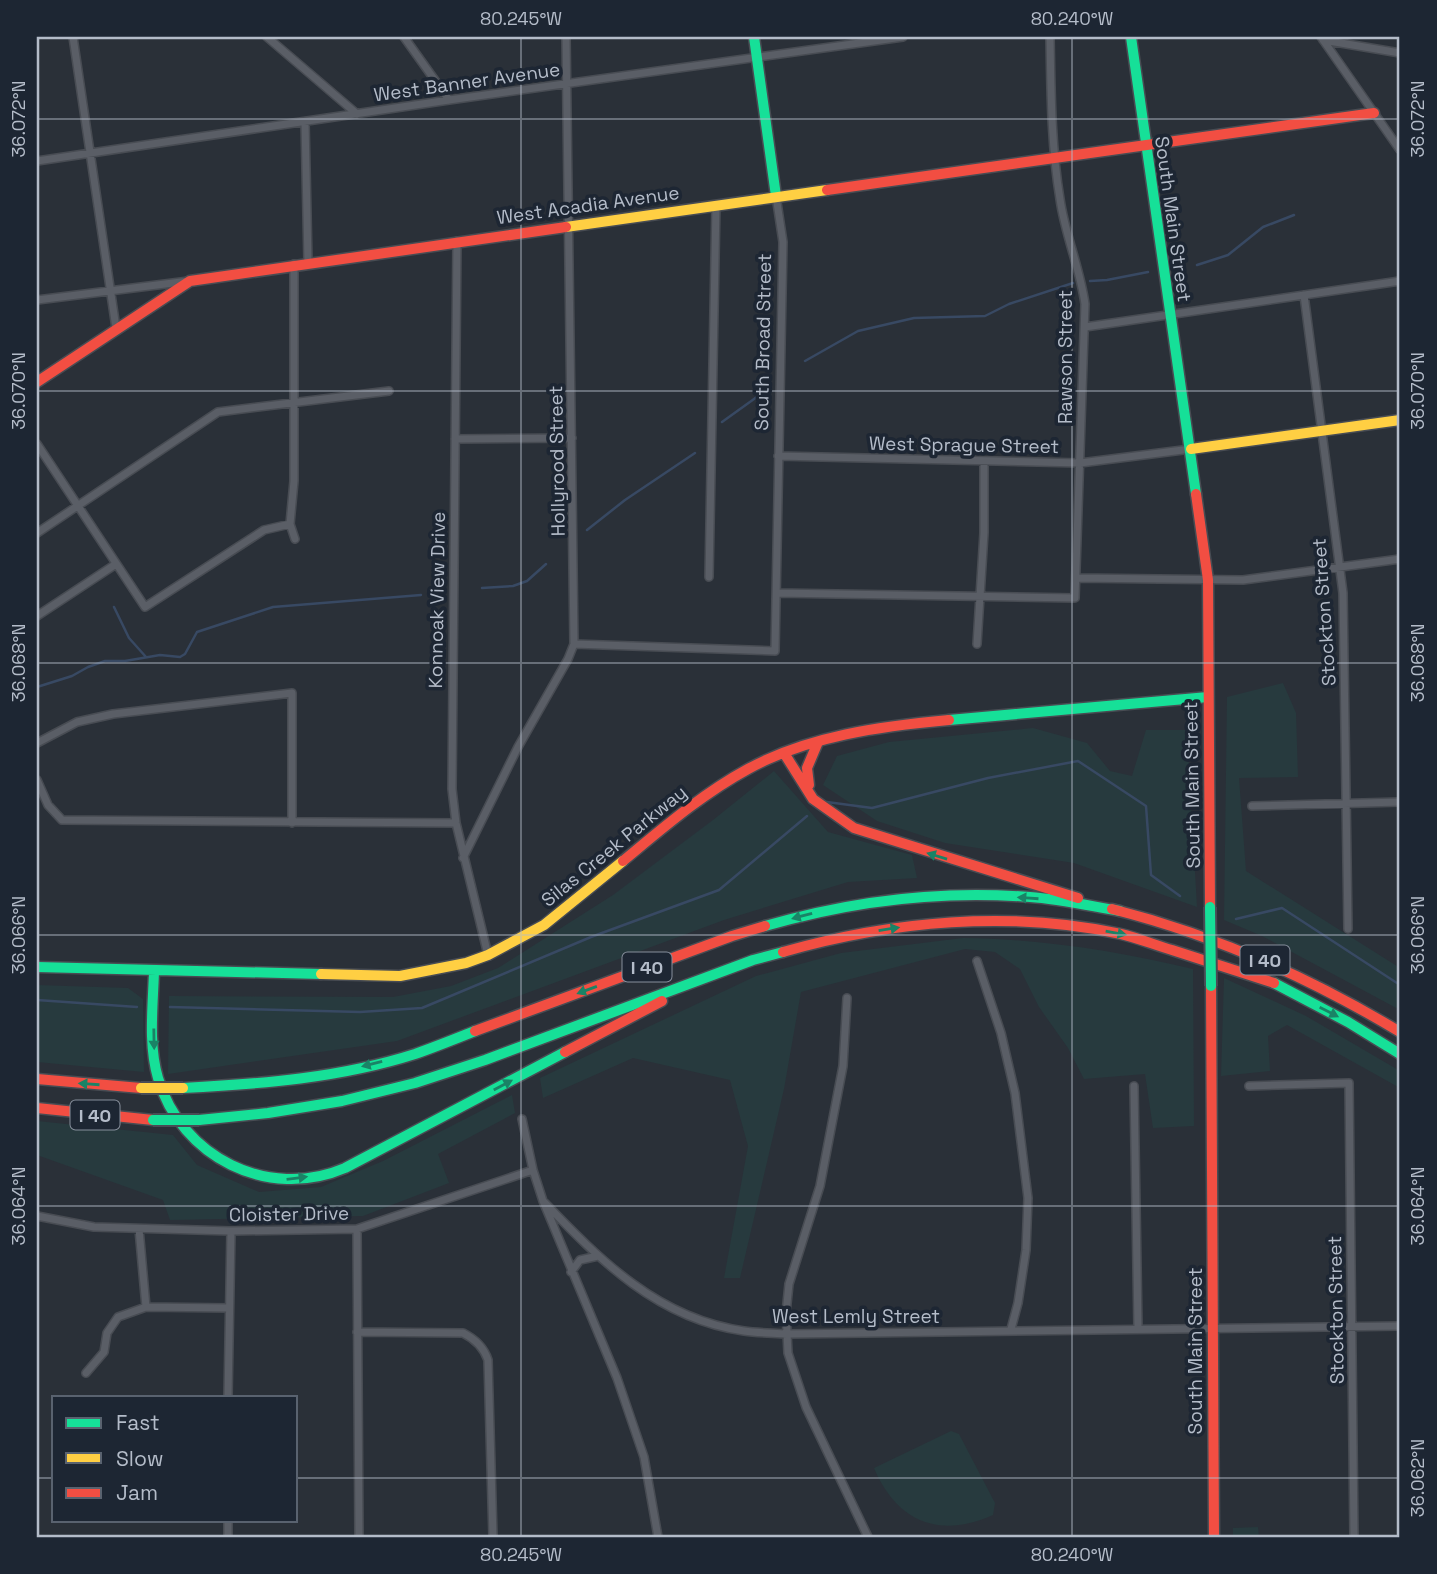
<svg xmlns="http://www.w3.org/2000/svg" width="1437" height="1574" font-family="'Space Grotesk',sans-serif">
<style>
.green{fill:#273a3e}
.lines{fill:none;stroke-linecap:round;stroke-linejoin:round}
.stream{stroke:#384963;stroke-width:2.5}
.street-casing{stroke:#484c53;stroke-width:10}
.fast-casing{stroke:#484c53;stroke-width:13}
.slow-casing{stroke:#484c53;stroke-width:13}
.jam-casing{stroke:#484c53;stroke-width:13}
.street{stroke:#5a5e66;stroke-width:7}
.fast{stroke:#16e098;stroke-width:10}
.slow{stroke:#ffcf43;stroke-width:10}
.jam{stroke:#f24e42;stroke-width:10}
.fast-bridge-casing{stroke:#484c55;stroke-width:14;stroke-linecap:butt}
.slow-bridge-casing{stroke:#484c55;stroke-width:14;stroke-linecap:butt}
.fast-bridge{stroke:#16e098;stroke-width:10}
.slow-bridge{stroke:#ffcf43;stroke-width:10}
.oneway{fill:#1a8366}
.ticks{fill:none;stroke:#b4bcc9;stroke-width:2;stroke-opacity:0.45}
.labels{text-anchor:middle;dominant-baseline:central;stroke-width:7;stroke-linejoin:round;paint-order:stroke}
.shield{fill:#1d2633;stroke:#878f9c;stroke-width:2}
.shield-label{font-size:18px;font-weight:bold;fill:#b4bcc9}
.street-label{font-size:19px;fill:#b4bcc9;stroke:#1d2633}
.neatline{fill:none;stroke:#b4bcc9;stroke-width:2.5}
.ticks-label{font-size:18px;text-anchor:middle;fill:#b4bcc9}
</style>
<rect width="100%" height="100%" fill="#2a3038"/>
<path class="green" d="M1283,683L1296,713L1298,777L1239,778L1246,871L1400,968V1010L1262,936L1224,920L1227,697Z
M1033,728L1087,743L1110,771L1132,776L1146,730H1187L1197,907L1074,863L945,843L877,821L823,785L837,756L889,742Z
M774,771L828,832L912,855L917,878L848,882L724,920L397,1041L168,1074L169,996L393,997L451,986L498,968L613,895L713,820Z
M963,938C1042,939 1117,951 1193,969L1194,1126L1153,1128L1145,1074L1084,1079L1068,1048L1039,1007L1020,969L995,952L965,949L801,992L784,1089L740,1278H724L748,1146L730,1080L633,1058L543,1098L540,1078L756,976L841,953Z
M1224,978L1306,1016L1400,1071V1088L1287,1025L1268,1036L1270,1071L1221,1076Z
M37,985L128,988L143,999L144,1072L37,1062Z
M512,1095L515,1113L438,1154L449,1183L363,1216L170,1220L163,1200L37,1155V1121L173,1135L197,1165L259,1192L321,1187L383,1161Z
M951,1431L959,1434L995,1503L993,1515C939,1539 897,1522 874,1468Z
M1258,1527L1259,1537H1233V1528Z"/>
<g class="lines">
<path class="stream" d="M1197,265L1228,255L1263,227L1294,215
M1090,281L1107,280L1148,272
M805,361L858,331L914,318L985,316L1009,304L1073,283
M722,422L761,394
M587,530L625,500L695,453
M482,588L513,586L527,581L546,564
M114,607L129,638L146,657
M37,687L72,676L88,667L105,661H125L160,655L180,657L185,654L197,632L273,607L421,595
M827,802L872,808L988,778L1078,761L1146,806L1151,875L1180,896
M1236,919L1282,908L1400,985
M37,1000L137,1007
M170,1007L360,1012L422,1008L591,937L719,890L807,816"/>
<g class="street-casing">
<path id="street" d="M73,37L116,328
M267,37L357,114
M404,37L449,100
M1321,37L1400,150
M1323,40L1400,53
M305,122L308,262
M37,161L449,100L903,37
M457,241L452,789L456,823L488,955
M294,264V481L290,524L295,539
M1304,295L1343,593L1348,929
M37,300L189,281
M1085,327L1400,281
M455,439L572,438
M37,444L145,607L264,530L290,524
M778,456L1080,463L1191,449
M37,533L218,412L389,391
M709,577L716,205
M1076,578L1243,580L1400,559
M777,593L1075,598L1085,304C1080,268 1065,235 1060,199C1051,145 1051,91 1050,37
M37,616L116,564
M574,644L775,651L783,242L776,196
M977,644L984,533V461
M37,743L77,722L113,714L292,693V823
M37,780L48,805L62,820L456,823
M1252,806L1400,802
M463,858L518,747L568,659L574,644L566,37
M977,961L1001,1033L1015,1093L1028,1198L1026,1250L1018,1303L1011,1329
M847,998L843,1066L820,1186L789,1284L786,1313L788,1353L806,1407L868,1537
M1134,1086L1138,1328
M1249,1086L1349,1083L1354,1537
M522,1119L533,1170L543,1201L617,1378L644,1457L658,1537
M543,1201C600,1260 658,1319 744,1331C758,1333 773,1333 787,1334L1400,1326
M37,1216L94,1227L231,1231L357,1229L533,1170
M139,1229L146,1307
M357,1229L359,1537
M571,1272L580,1260L598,1256
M357,1332L463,1333C475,1339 484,1348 488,1360L493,1537
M86,1373L104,1352L107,1333L118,1317L146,1307L229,1308
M228,1397L231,1231
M228,1520V1537"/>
</g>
<g class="fast-casing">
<path id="fast" d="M754,37L776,196
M1131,37L1196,494
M949,720L1208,697
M765,926C851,901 941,890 1030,897C1060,899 1090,906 1120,911
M37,967L321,974
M154,971C153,1006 148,1044 158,1078C181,1157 268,1201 345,1168L565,1052
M1274,983L1348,1022L1400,1054
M183,1088C261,1084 340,1078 415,1054C435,1047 455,1039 475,1031
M199,1120L268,1113L342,1101L415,1083L485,1060L753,960L783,952"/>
</g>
<g class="slow-casing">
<path id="slow" d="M566,227L827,190
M1191,449L1400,420
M321,974L400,976L466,963L488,955L544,925L623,861"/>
</g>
<g class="jam-casing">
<path id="jam" d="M827,190L1374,113
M37,382L190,281L566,227
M1196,494L1208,580L1210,907
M784,753L813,799L854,828L1078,898
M809,785L807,768L818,742
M623,861C663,828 702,794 748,769C808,736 882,726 949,720
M1112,909C1215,935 1309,977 1400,1032
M783,952C891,921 1010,910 1121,934C1138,938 1155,945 1172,950C1206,961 1240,972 1274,983
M1211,986L1214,1537
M475,1031L732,936L765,926
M565,1052L662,1001
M37,1079L141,1088
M37,1108L153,1120"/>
</g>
<use href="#street" class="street"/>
<use href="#fast" class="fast"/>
<use href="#slow" class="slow"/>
<use href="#jam" class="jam"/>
<g class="fast-bridge-casing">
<path id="fast-bridge" d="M1210,907L1211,986
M153,1120H199"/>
</g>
<g class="slow-bridge-casing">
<path id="slow-bridge" d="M141,1088H183"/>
</g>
<use href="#fast-bridge" class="fast-bridge"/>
<use href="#slow-bridge" class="slow-bridge"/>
</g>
<defs><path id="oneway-solid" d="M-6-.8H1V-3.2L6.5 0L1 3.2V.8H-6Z" transform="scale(1.75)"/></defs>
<g class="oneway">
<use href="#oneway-solid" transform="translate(937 856) rotate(-163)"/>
<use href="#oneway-solid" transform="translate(1028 898) rotate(-176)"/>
<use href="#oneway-solid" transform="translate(802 916) rotate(165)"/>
<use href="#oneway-solid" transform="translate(889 929) rotate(-9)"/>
<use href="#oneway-solid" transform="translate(1116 933) rotate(10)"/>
<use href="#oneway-solid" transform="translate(587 990) rotate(160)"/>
<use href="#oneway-solid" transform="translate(1329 1012) rotate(27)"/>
<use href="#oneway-solid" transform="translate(154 1039) rotate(89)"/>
<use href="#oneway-solid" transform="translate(372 1064) rotate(166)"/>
<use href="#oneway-solid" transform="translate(89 1084) rotate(-176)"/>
<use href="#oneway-solid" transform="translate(503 1085) rotate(-28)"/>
<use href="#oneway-solid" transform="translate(297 1178) rotate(-7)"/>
</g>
<path class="ticks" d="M521,37V1537M1072,37V1537M37,119H1400M37,391H1400M37,663H1400M37,935H1400M37,1206H1400M37,1478H54M296,1478H1400"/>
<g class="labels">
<g class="shield">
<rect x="1240.5" y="945.5" width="49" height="29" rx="5"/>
<rect x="622.5" y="952.5" width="49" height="29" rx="5"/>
<rect x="70.5" y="1100.5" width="49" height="29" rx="5"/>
</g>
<g class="shield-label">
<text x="1265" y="960">I 40</text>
<text x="647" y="967">I 40</text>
<text x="95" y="1115">I 40</text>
</g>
<g class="street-label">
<text transform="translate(467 82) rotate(-8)">West Banner Avenue</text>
<text transform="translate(588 205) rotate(-8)">West Acadia Avenue</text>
<text transform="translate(1173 219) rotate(82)">South Main Street</text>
<text transform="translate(763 342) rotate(-89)">South Broad Street</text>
<text transform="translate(1065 357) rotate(-90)">Rawson Street</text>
<text transform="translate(964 445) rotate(1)">West Sprague Street</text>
<text transform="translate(557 461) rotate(-91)">Hollyrood Street</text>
<text transform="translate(437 600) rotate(-89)">Konnoak View Drive</text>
<text transform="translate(1324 612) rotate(-94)">Stockton Street</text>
<text transform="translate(1192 785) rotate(-91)">South Main Street</text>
<text transform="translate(614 846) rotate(-39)">Silas Creek Parkway</text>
<text transform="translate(289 1214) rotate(-1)">Cloister Drive</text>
<text transform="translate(1336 1310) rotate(-91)">Stockton Street</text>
<text x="856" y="1316">West Lemly Street</text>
<text transform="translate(1195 1351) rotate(-90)">South Main Street</text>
</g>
</g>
<rect width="1437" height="1574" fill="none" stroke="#1d2633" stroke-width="77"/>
<rect x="52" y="1396" width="245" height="126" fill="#1d2633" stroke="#59626f" stroke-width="2"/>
<rect x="66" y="1418" width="35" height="10" fill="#16e098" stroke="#59626f" stroke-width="2"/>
<text x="116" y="1430" font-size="21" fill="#b4bcc9">Fast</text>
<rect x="66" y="1453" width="35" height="10" fill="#ffcf43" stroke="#59626f" stroke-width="2"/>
<text x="116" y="1466" font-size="21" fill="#b4bcc9">Slow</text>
<rect x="66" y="1488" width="35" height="10" fill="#f24e42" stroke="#59626f" stroke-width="2"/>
<text x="116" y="1500" font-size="21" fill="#b4bcc9">Jam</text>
<rect x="38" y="38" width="1360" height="1498" class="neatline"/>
<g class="ticks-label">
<text x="521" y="25">80.245°W</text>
<text x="1072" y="25">80.240°W</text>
<text transform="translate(19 119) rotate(-90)" y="6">36.072°N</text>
<text transform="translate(1418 119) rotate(-90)" y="6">36.072°N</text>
<text transform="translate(19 391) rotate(-90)" y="6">36.070°N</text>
<text transform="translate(1418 391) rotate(-90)" y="6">36.070°N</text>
<text transform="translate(19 663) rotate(-90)" y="6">36.068°N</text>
<text transform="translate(1418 663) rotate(-90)" y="6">36.068°N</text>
<text transform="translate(19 935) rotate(-90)" y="6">36.066°N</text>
<text transform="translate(1418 935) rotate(-90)" y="6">36.066°N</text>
<text transform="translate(19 1206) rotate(-90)" y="6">36.064°N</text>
<text transform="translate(1418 1206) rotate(-90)" y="6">36.064°N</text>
<text transform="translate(1418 1478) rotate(-90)" y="6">36.062°N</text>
<text x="521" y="1561">80.245°W</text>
<text x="1072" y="1561">80.240°W</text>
</g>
</svg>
